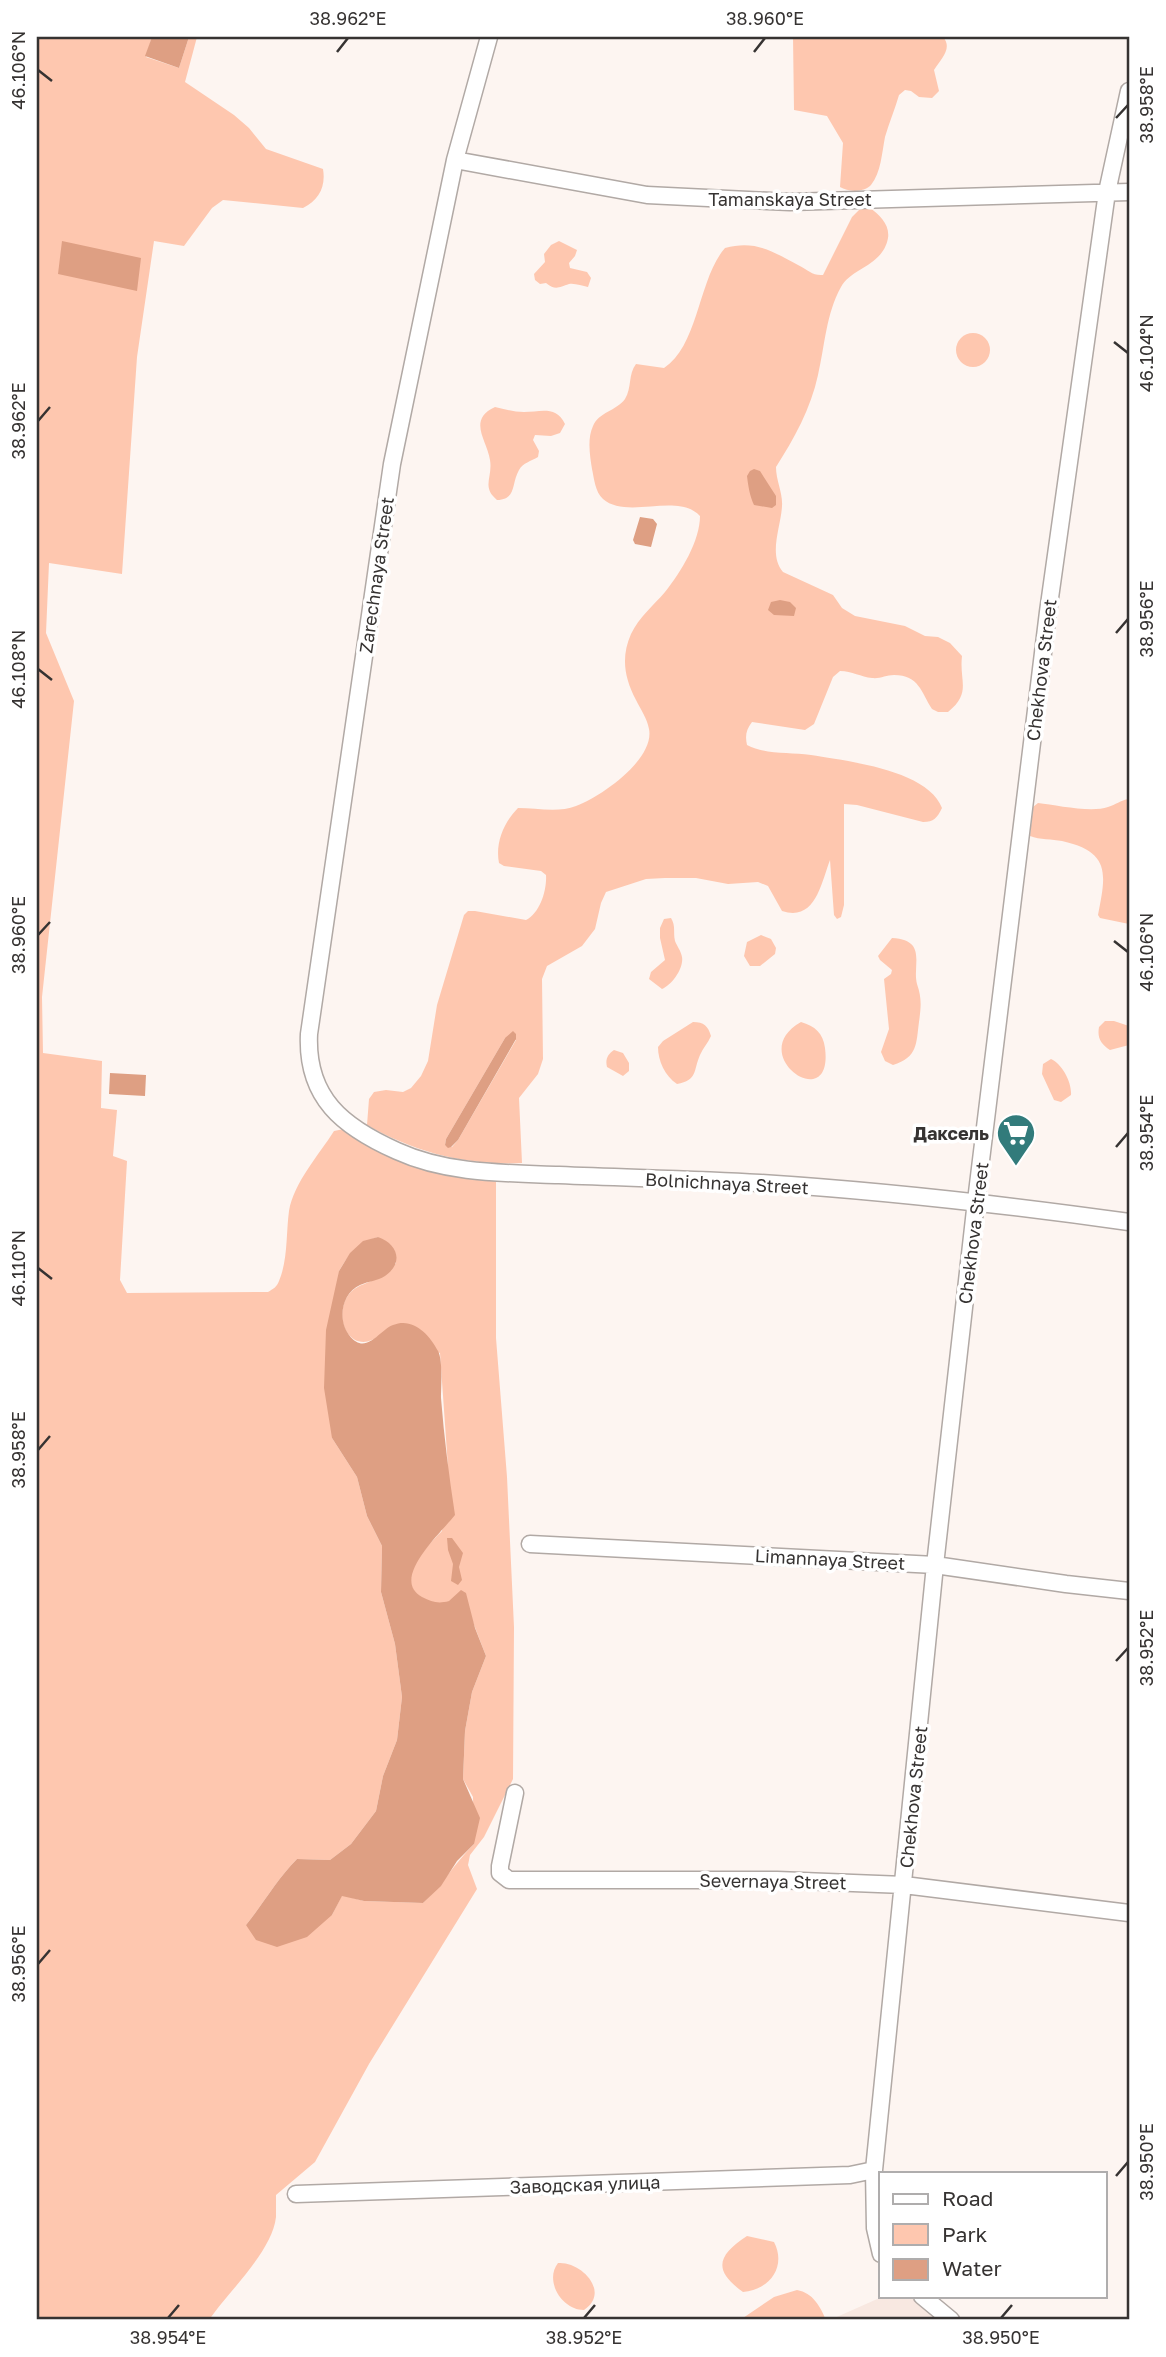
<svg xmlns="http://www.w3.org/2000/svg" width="1166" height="2357" font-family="'Golos Text',sans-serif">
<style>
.built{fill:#f8e8e1}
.green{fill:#fec7af;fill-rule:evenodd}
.water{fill:#de9f83}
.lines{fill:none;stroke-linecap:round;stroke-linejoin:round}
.minor-casing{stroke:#b1a9a5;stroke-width:19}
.minor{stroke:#fff;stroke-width:16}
.ticks{fill:none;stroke:#363332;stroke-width:2.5}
.labels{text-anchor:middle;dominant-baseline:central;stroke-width:7;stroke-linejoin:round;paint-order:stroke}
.street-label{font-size:18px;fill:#363332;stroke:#fff}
.poi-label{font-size:18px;font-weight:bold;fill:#363332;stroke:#fff;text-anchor:end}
.neatline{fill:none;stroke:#363332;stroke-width:2.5}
.ticks-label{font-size:18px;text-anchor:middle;fill:#363332}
</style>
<rect width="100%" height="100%" fill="#fdf5f1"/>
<path class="built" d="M884,2296H909L938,2320H830Z"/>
<path class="green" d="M37,37H152L146,57L179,68L189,37H197L185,82L234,115L249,128L266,149L323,169C326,187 319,200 303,208L223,200L212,208L184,246L154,241L137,357L122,574L49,563L46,633L74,701L42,997L43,1053L102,1061L101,1108L117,1110L113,1156L127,1161L120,1280L127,1293L268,1292C273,1289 277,1287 279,1281C288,1260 286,1233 289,1211C294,1182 319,1155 334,1131L344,1129L496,1179V1338L507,1477L514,1627L513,1779L484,1837L470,1855L468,1865L477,1889L369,2064L315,2162L276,2195C276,2202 276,2210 276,2217C272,2252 228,2292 209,2320H37V1351L39,1343L37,1342ZM378,1237L396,1263C380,1285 357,1280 347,1297C332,1322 354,1358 381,1334L440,1353L448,1467L442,1531C430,1543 408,1565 411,1584C413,1597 436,1607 448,1602C453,1600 457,1594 461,1591L486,1656L472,1692L465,1731L463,1779L473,1797L474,1844C455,1863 442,1885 423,1903L364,1901L342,1895L332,1915L246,1925C264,1903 277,1879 297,1859L330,1860L351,1844L376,1811L383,1776L397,1740L402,1697L395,1644L381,1592L382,1546L367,1516L357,1477L332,1438L339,1271C349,1254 358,1243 378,1237Z
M793,37H943C953,48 941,59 934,70L939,91L932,98L919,97L911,91L905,90L899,95C895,109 889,123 885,137C882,152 881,173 871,185C863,193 848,192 840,187L843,143L827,116L794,110Z
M861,208H870C880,215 890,225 888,238C883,266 851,268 841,287C826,314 825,345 818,375C811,408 794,439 776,467C776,481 783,493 782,506C781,527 768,554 783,572L833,595L842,608L855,616L905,626L925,636L938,637L950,643L962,656C959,681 972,693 948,712H938L932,709C921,692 919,675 894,675C886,675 880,679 872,678C861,677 852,671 840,671L833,677L814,724L805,730L752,722C746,730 745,736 747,745C767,755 789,752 811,755C847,761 928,770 942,808C937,818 934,822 923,822L857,805L844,804V905L841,917L837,919L834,915L830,860C821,884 815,922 782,911L768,886L758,882L728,884L696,878H665L646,879L606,892L601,903L595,929L582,946L547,966L542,979L543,1059L538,1074L519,1098L522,1163C467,1166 414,1152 367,1125L369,1099L374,1092L386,1090L403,1092L411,1088L421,1076L428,1061L437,1005L464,915L468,911H475L526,920C540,913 547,890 546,875L541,871L504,866L499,863C495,843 504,822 518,808C536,808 559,813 576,806C601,797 655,759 649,729C647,718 641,710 636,700C624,677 621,657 631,634C639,617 653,606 665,592C681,572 700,541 700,516C678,492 627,520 603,499C595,492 594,478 592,469C590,456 587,439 593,426C599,412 616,411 625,399C632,388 628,374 636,364L664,368C699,345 698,279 725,248C755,240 772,251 798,265C808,270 813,276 823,275L852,217ZM505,1038L516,1040L458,1140L452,1147L445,1145L446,1139Z
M559,241L577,250L575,256L569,263L570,268L587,272L591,278L588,287C582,286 575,283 569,284C559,287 556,291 546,283L540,284L535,280L534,274L545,262L544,254L551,245Z
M956 350a17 17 0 1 1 34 0a17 17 0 1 1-34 0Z
M495,407C504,409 514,412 524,412C540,412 556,405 565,424L560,433L551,436L535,435L533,440L539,451L538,457C531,461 523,463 519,470C511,484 517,499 497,500C481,487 493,477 490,460C487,440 467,420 495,407Z
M1129,799V924L1100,918L1098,915C1106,874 1111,852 1062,841C1052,839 1040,840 1030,836L1033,807L1038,803C1056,805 1091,813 1108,807C1116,805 1120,800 1129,799Z
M671,918C676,926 673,932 675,941C677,946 681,951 682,957C684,968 672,985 662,989L649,979L651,972L665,960L660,938V928L664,919Z
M761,935L771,939L776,948L775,954L760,966H750L744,956L747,942Z
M892,938C928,940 912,965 917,984C922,998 921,1007 919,1022C916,1044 918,1057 893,1065L885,1061L881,1052L889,1029L884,979L891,974L892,970L880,960L878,956Z
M1105,1021H1114L1129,1026V1045L1110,1050C1101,1044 1097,1038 1099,1027Z
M693,1022C704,1022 708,1026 711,1036C708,1043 703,1048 700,1055C693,1071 698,1080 677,1084C665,1076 658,1061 658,1047L663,1041Z
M801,1022C815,1026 823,1033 825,1048C834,1117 743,1055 801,1022Z
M614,1050L623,1053L629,1063V1071L623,1076L607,1067C605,1059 608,1054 614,1050Z
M1051,1059C1062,1064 1072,1082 1071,1095L1061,1102L1054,1100L1042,1074L1043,1064Z
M747,2236L774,2242C787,2267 769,2290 743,2292C712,2270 718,2255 747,2236Z
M558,2263C581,2261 611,2292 584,2310C562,2310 544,2281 558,2263Z
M797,2290C813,2293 820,2306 826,2320H740L774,2297Z"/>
<path class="water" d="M152,37H189L179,68L145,56Z
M62,241L141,258L137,291L58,274Z
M754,469L760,471L776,496V505L772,508L754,505C750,497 748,485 747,476L750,471Z
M640,517L653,519L657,524L651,547L635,544L633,540Z
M780,600L790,602L796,608L794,616L774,615L768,610L771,602Z
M513,1031L516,1034V1039L458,1140L451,1147L448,1148L445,1145L446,1139L505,1038Z
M110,1073L146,1075L145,1096L109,1094Z
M378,1237C398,1244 404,1263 385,1276C377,1281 369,1281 360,1285C342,1293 337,1319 349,1335C366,1357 379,1330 393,1325C413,1317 429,1334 438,1351C443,1360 441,1387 441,1398C444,1437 449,1476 455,1515C442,1532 389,1579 422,1597C432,1602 438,1604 449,1601L461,1590L466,1593L475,1628L486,1656L472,1692L465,1731L463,1779L480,1818L474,1844L457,1861L441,1886L423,1903L364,1901L342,1896L332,1915L307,1937L277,1947L256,1940L246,1925C264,1903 277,1879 297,1859L330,1860L351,1844L376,1811L383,1776L397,1740L402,1697L395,1644L381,1592L382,1546L367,1516L357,1477L332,1438L324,1388L326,1330L339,1271L350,1253L363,1241Z
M447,1538H452L463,1553L459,1567L462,1580L458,1585L451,1581L453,1564L448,1550Z"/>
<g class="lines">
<g class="minor-casing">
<path id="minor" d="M489,37L455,160L392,464L309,1034C306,1098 343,1127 397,1151C447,1174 505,1173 559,1175C626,1178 693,1179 760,1183C884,1191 1007,1205 1129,1222
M455,160L647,195L790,202L1129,192
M530,1544L935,1565L1066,1584L1129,1591
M515,1793L500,1866V1873L509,1880H777L904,1885L1129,1913
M296,2194L850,2175L874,2170
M881,2254L875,2228L874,2170L935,1565L976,1201L1048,612L1107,192L1129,91
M922,2296L951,2320"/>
</g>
<use href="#minor" class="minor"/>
</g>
<path class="ticks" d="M337,52L348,38M754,52L765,38M38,70L52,81M1116,118L1128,105M1114,342L1128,353M38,421L50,407M1116,633L1128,619M38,669L52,680M38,935L50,922M1114,941L1128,952M1116,1147L1128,1133M38,1268L52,1279M38,1450L50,1436M1116,1661L1128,1648M38,1964L50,1950M1116,2176L1128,2162M168,2318L179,2305M584,2318L595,2305M1001,2318L1012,2305"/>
<defs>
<g id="supermarket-pin" transform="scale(2.0125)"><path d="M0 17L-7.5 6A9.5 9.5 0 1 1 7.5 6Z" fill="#327b7b" stroke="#fff"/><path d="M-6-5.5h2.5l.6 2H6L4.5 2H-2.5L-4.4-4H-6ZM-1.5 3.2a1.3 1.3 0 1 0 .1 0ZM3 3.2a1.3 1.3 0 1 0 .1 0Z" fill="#fff"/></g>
</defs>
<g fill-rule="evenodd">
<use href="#supermarket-pin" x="1016" y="1133"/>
</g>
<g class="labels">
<g class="street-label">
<text x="790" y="199">Tamanskaya Street</text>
<text transform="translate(376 575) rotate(-82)">Zarechnaya Street</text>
<text transform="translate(1041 670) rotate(-83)">Chekhova Street</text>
<text transform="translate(727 1183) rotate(3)">Bolnichnaya Street</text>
<text transform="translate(973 1233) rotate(-83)">Chekhova Street</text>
<text transform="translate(830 1559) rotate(3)">Limannaya Street</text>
<text transform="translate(913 1797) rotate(-84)">Chekhova Street</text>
<text transform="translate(773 1881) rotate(1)">Severnaya Street</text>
<text transform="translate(585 2184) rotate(-2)">Заводская улица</text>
</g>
<g class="poi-label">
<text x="989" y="1133">Даксель</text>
</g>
</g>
<rect width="1166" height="2357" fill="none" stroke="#ffffff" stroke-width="77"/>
<rect x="879" y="2172" width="228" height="126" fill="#ffffff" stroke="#afadad" stroke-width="2"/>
<rect x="893" y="2194" width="35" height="10" fill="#ffffff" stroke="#afadad" stroke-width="2"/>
<text x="942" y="2206" font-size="21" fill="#363332">Road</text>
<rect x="893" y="2224" width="35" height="21" fill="#fec7af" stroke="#afadad" stroke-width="2"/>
<text x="942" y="2242" font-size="21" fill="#363332">Park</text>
<rect x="893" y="2259" width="35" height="21" fill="#de9f83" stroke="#afadad" stroke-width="2"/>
<text x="942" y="2276" font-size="21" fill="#363332">Water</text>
<rect x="38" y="38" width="1090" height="2280" class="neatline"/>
<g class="ticks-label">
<text x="348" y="25">38.962°E</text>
<text x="765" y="25">38.960°E</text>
<text transform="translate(19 70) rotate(-90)" y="6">46.106°N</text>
<text transform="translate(1147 105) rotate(-90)" y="6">38.958°E</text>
<text transform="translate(1147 353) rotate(-90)" y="6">46.104°N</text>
<text transform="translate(19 421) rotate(-90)" y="6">38.962°E</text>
<text transform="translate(1147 619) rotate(-90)" y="6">38.956°E</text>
<text transform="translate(19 669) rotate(-90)" y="6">46.108°N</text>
<text transform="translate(19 935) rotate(-90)" y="6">38.960°E</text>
<text transform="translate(1147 952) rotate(-90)" y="6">46.106°N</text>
<text transform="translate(1147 1133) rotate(-90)" y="6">38.954°E</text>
<text transform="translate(19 1268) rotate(-90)" y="6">46.110°N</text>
<text transform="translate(19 1450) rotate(-90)" y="6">38.958°E</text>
<text transform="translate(1147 1648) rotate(-90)" y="6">38.952°E</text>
<text transform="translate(19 1964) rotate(-90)" y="6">38.956°E</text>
<text transform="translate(1147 2162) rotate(-90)" y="6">38.950°E</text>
<text x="168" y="2344">38.954°E</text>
<text x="584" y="2344">38.952°E</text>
<text x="1001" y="2344">38.950°E</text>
</g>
</svg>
